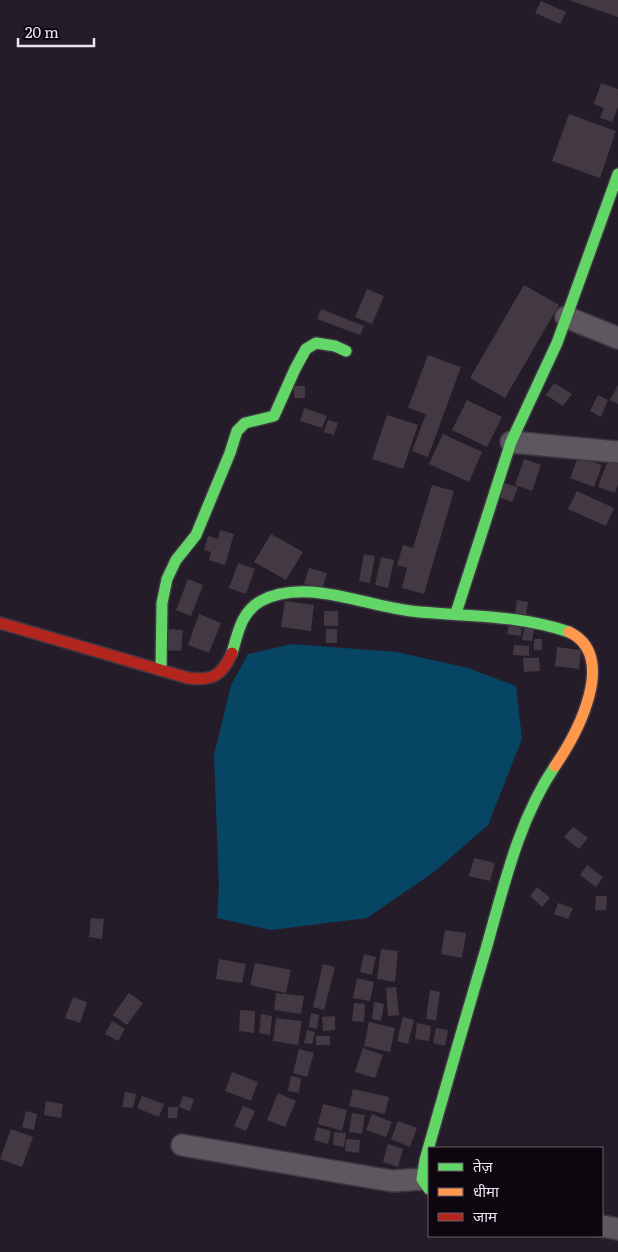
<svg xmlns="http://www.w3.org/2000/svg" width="618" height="1252" font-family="Literata,'Noto Sans Devanagari',serif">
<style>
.water{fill:#064563}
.building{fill:#433942}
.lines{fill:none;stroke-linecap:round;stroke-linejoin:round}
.street-casing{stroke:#3e3742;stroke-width:24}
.fast-casing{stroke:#3e3742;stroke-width:14}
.slow-casing{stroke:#3e3742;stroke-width:14}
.jam-casing{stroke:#3e3742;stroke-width:14}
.street{stroke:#5e5760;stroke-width:21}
.fast{stroke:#63d668;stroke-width:11}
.slow{stroke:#ff974d;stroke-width:11}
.jam{stroke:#b3261e;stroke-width:11}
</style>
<rect width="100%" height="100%" fill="#251c29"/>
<path class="water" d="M292,644L397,652L468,668L516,686L522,739L488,825L434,872L367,918L271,930L217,918L219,887L214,755L231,685L248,654Z"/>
<path class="building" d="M569,0H618V17Z
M541,1L566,12L560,24L535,13Z
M601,83L618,89V107L612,122L600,118L604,108L594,104Z
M569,114L616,131L600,178L552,161Z
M524,285L559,305L505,398L470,378Z
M367,289L384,296L372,324L355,317Z
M321,309L364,326L360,335L317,319Z
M428,355L461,367L428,457L412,451L426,414L408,408Z
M554,383L572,394L563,406L546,395Z
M618,385V404L610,400Z
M294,386H305V398H294Z
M598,395L608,400L601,417L590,411Z
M467,400L502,417L487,447L452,430Z
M304,408L327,416L322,428L300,421Z
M387,415L418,425L403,469L372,459Z
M328,420L338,423L334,435L324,432Z
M443,434L482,452L469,482L429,464Z
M578,457L602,465L594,487L570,478Z
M609,457L618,460V484L615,493L598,487Z
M524,459L541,465L532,491L515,485Z
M504,483L518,487L512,502L498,497Z
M432,485L454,491L424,594L402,588L407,568L397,565L403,545L413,548Z
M577,491L614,508L606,526L568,509Z
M220,530L234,534L225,565L209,560L211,552L204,550L208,536L218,539Z
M271,534L303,552L286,580L254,562Z
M364,554L375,556L370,583L359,581Z
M381,557L394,560L388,588L375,585Z
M238,563L255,569L246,594L229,588Z
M309,568L327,573L322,589L304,584Z
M188,579L203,585L191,616L176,610Z
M517,600L528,602L526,615L515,614Z
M285,601L314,605L311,631L281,627Z
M324,611H338V626H324Z
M199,614L221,623L209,653L188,645Z
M509,622L522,624L521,636L507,634Z
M525,624L535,625L532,641L522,640Z
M166,629L183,630L181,651L164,650Z
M326,629H337V643H326Z
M534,639H542V650H534Z
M514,645L529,646V656L513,655Z
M557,647L581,650L579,669L555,666Z
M523,658H539L540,671L524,672Z
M573,827L588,838L579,849L564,837Z
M474,858L495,863L490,881L469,876Z
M587,865L603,877L596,887L580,875Z
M537,887L550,898L542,907L530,896Z
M596,896H607L606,910H595Z
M558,903L573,908L568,919L554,914Z
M91,918L104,919L102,939L89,937Z
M445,930L466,933L462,958L441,954Z
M381,949L398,951L395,982L377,979Z
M364,954L376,957L372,975L360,972Z
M219,959L246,964L242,983L216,979Z
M255,963L291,970L286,993L250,985Z
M323,964L335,967L324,1010L313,1007Z
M357,978L374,982L370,1001L353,998Z
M396,987L399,1015L388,1016L386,988Z
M430,990L440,992L436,1020L426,1019Z
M129,993L143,1003L127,1025L113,1015Z
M276,993L304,996L301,1014L274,1010Z
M73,997L87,1002L80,1023L65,1018Z
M374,1002L384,1004L381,1021L372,1019Z
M354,1003L365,1004L364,1022L352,1021Z
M240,1010L255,1011L254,1033L239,1031Z
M311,1013L319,1015L317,1029L309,1027Z
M261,1014L272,1016L270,1035L259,1033Z
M335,1016V1030L323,1031L322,1017Z
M403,1017L414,1020L408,1044L397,1041Z
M276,1018L302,1021L298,1045L273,1041Z
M112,1021L125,1029L118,1041L105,1034Z
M369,1022L395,1028L390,1052L364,1046Z
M417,1023L431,1026L429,1041L415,1039Z
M436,1028L448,1030L445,1046L433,1043Z
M307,1030L315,1032L312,1044L304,1043Z
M316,1036H330V1045H316Z
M363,1048L383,1055L375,1078L355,1072Z
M299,1049L314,1053L307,1077L293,1073Z
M232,1072L258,1082L251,1101L225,1091Z
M291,1076L301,1078L299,1093L288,1091Z
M353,1089L389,1097L385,1114L349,1106Z
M125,1092L136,1094L133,1108L122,1107Z
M278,1093L296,1101L285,1127L267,1120Z
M142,1096L164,1104L159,1117L137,1108Z
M183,1096L194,1099L190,1111L179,1107Z
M46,1101L63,1104L61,1118L44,1115Z
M323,1104L347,1110L342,1131L318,1124Z
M243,1106L255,1111L246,1131L234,1126Z
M168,1107H178L177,1118H168Z
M26,1111L37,1114L34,1130L22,1127Z
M352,1113L365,1115L362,1134L349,1132Z
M372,1114L392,1122L386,1137L366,1130Z
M398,1121L417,1128L410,1147L391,1139Z
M317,1127L331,1131L328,1144L314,1140Z
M11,1129L33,1137L22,1167L0,1159Z
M334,1132L346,1133L344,1147L333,1145Z
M346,1139L360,1140L359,1153L345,1151Z
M388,1144L403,1149L398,1167L383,1162Z"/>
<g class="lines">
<g class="street-casing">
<path id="street" d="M566,317L618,338
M511,442L618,452
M182,1145L374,1178L393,1181L422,1179
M602,1226L618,1229"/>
</g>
<g class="fast-casing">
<path id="fast" d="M456,613L511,442L557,343L618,174
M232,653C238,633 241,612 261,601C303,577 366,606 411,611C464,617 517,614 569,632
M161,670L162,603L167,579L176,560L196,535L230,453L237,431L245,423L274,416L295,369L306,349L316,343L335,346L346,351
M429,1189L422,1179L425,1160C445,1090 465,1019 486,949C504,886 518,821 555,766"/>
</g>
<g class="slow-casing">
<path id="slow" d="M555,766C579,731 618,655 569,632"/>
</g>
<g class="jam-casing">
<path id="jam" d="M0,623L188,678C212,681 222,676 232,653"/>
</g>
<use href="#street" class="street"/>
<use href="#fast" class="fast"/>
<use href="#slow" class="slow"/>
<use href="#jam" class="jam"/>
</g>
<rect x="428" y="1147" width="175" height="90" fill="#0d060f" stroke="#675e69"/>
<rect x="438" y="1163" width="25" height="8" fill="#63d668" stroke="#675e69"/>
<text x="473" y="1172" font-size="15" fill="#ede2f1">तेज़</text>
<rect x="438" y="1188" width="25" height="8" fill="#ff974d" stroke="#675e69"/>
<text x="473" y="1197" font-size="15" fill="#ede2f1">धीमा</text>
<rect x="438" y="1213" width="25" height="8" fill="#b3261e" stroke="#675e69"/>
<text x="473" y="1222" font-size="15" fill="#ede2f1">जाम</text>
<path d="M18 38v8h76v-8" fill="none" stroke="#ede2f1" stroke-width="2.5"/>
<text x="25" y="38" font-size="15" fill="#ede2f1" stroke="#0d060f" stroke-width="4" paint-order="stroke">20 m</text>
</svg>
